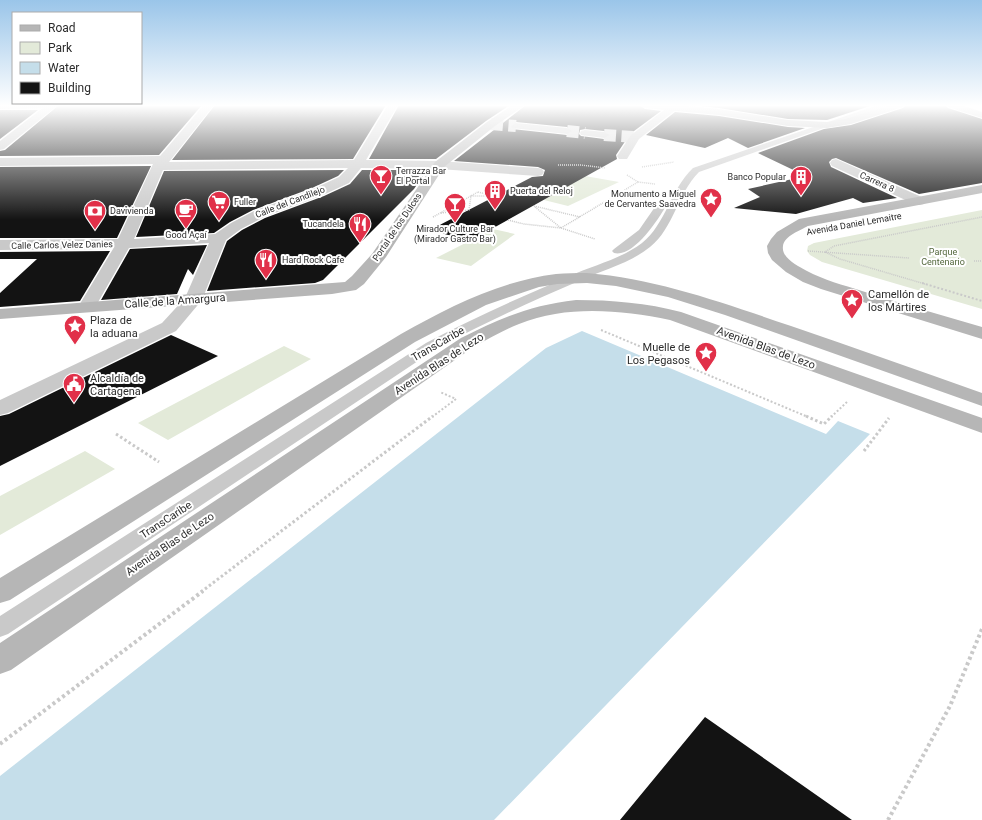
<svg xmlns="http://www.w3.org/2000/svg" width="982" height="820" font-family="Roboto,sans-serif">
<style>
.green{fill:#e3ead9}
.water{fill:#c5deea}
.building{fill:#131313;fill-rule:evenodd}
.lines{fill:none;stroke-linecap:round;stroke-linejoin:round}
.street-tunnel{stroke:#d5d5d5;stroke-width:12;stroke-dasharray:12 5.5;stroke-linecap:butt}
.path-far3{stroke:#c9c9c9;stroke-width:1.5;stroke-dasharray:1 1;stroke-linecap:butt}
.path-far2{stroke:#c9c9c9;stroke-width:2;stroke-dasharray:2 2;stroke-linecap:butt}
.path-far1{stroke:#c9c9c9;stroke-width:3;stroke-dasharray:2.5 2.5;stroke-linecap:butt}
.path{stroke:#c9c9c9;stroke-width:4;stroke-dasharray:3 3;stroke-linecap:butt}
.lane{fill:#c9c9c9;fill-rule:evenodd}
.street{fill:#c9c9c9;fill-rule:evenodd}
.secondary{fill:#b6b6b6;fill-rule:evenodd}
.labels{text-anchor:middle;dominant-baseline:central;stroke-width:4;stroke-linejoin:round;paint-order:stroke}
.far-poi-label{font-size:9px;fill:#2c2c2c;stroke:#fff;text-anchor:start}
.far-street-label{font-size:9px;fill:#2c2c2c;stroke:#fff}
.far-park-label{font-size:9px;fill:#52663b;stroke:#fff}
.poi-label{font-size:11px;fill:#2c2c2c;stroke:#fff;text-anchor:start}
.street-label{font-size:11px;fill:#2c2c2c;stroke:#fff}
</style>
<rect width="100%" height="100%" fill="#fff"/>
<path class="green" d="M585,176L619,182L568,206L544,200Z
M982,210V309L822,262L810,255L807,251L808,246L814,243Z
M493,229L515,234L471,266L436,258Z
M284,346L311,359L168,440L138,423Z
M85,451L115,469L0,535V496Z"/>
<path class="water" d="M582,331L826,434L838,421L870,434L494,820H0V776L546,348Z"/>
<path class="building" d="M59,105H202L159,155L0,156V151L5,150Z
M215,105H386L353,159L172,160Z
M399,105H510L486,121L436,159H369Z
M526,105H639L645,109L661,111L630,134L616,155L617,159L470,241L430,230L532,177L543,176L545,170L538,167L454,161ZM516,122L567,127L573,132L567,135L512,129L510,126ZM585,129L604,131L611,136L604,139L581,136L579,134L580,130Z
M692,105H873L827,120L788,119L719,108Z
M906,105H945L948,108L982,119V183L919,194L836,158L832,159L829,162L831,167L897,198L863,203L853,198L796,214L734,208L760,197L748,189L806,176L758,153L824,129L851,125L903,108Z
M0,110H38L0,139Z
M675,112L719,116L788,127L805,128L748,148L728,138L705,148L646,135Z
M151,166L117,238H0V167Z
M344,170L338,176L312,188L253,210L230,222L214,233L136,237L164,171Z
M362,170H427L414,189L323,280L315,283L207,291L227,241L242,230L265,218L324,196L350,184Z
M207,245L193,275L188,269L177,294L101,300L130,249Z
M0,251V252L110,251L80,301L0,307V293L37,259H0Z
M171,335L218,356L0,466V416L9,414Z
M705,717L852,820H620Z"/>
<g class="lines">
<path class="street-tunnel" d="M491,124L516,126
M567,131L585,133
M604,135L635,137"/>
<path class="path-far3" d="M558,165H581L605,168
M642,167L674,162
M627,175L638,182
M478,192L490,195
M534,206L580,217
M535,207L561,228
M441,213L469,210L471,196H495
M433,217L478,192
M508,220L524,224L561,228L595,239
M561,228L638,182L655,184
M808,251L909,258
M974,261H982
M925,284L840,259L825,252L834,246L982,217"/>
<path class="path-far2" d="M922,283L982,301
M601,330L808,417
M432,417L456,399L440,392
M831,417L847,402"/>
<path class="path-far1" d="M806,416L824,424L832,416
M116,434L159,462
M864,451L889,418
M201,592L433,416"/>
<path class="path" d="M0,744L203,591
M888,820L950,706L982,629"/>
<path class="lane" d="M878,105H889L699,172C677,194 674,228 650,247C629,264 602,270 579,281C530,302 482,324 436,349L8,634L0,637V616L426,343C473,318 521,297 570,276C594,265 621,259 642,243C666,224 670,190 693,168Z
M661,203L666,206C658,220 633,258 614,253L612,251L614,249L639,230L657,204Z"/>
<path class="street" d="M0,105H58L4,149L0,150V141L43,108L0,109Z
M204,105H214L169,162L354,160L388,105H398L366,160L439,161L538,168L542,169L544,172L542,175L538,176L439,169L361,168L349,183L323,195L264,217L241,229L226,240L202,300L176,331L8,413L0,415V400L162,323L185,298L209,243L129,248L93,311L87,312L81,311L78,307L113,249L0,250V240L118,239L153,164L0,166V158L160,156ZM348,168L339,177L313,189L254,211L231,223L215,234L134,239L163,170Z
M671,105H682L639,139L627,159H619L617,156L631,135Z
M516,123L567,128L572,131L567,134L512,128L511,126Z
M585,130L604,132L610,135L604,138L581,135L580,133L581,131Z
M836,159L924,198L926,201L924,204L919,205L914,204L832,166L830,163L832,160Z"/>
<path class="secondary" d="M513,105H525L495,126L444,167L386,257L364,284L356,290L332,294L0,319V309L345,282L352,276L372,254L435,162L487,122Z
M640,105H676L719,109L788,120L827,122L845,119L890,105H905L903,107L851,124L827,128L788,126L719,115L645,108Z
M946,105H961L982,112V118L948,107Z
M982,185V193L808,226C801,230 784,236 783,246C781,258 798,266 807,271C824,280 843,285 862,291C902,304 942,315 982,327V339L821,289L803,282L786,272L772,260L768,253L767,246L771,239L777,232L799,219Z
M587,273C658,279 723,303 791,326C855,348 918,370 982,393V406L725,315L668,297L616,286L587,283L557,284L539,287L486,305L415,342L10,600L0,603V578L401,334C449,307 500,281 556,274C566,273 576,273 587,273Z
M576,300C612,300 647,303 681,312L982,418V433L670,320C620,310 567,305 519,324C503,330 489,339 475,346L11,670L0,674V643L461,338C501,318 531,305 576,300Z"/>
</g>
<linearGradient id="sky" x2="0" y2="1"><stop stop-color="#9ac5e9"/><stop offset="0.48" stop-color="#fff"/><stop offset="1" stop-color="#fff" stop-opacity="0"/></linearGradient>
<rect width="982" height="220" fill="url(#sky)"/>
<defs>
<g id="bar-pin" transform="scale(1.15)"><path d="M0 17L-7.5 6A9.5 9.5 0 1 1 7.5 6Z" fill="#e13049" stroke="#fff"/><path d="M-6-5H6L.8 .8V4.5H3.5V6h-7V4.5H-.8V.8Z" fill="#fff"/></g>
<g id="building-pin" transform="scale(1.15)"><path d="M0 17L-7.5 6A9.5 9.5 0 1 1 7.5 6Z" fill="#e13049" stroke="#fff"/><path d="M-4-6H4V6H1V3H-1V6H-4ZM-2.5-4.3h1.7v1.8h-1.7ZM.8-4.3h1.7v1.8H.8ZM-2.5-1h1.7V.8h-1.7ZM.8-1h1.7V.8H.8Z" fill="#fff"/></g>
<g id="sight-pin" transform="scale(1.15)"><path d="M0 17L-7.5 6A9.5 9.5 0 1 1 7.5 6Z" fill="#e13049" stroke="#fff"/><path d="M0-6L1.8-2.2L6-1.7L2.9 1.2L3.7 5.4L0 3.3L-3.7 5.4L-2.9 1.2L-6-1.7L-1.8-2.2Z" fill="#fff"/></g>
<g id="supermarket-pin" transform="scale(1.15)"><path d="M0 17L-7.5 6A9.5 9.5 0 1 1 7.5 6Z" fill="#e13049" stroke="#fff"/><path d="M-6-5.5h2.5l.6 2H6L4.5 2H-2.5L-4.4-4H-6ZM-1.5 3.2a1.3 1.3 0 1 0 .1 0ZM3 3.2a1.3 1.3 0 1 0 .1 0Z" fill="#fff"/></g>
<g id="cafe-pin" transform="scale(1.15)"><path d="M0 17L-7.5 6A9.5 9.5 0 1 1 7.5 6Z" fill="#e13049" stroke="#fff"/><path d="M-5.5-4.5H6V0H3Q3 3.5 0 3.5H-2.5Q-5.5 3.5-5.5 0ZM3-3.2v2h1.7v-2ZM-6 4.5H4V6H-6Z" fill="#fff"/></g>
<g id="bank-pin" transform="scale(1.15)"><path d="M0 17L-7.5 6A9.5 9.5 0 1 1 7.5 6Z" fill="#e13049" stroke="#fff"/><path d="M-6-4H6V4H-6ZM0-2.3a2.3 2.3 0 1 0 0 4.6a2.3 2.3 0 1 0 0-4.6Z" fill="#fff"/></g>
<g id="restaurant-pin" transform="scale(1.15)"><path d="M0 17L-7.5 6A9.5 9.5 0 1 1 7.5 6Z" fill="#e13049" stroke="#fff"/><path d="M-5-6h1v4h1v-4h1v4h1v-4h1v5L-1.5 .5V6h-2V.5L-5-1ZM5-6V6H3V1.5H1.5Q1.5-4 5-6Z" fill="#fff"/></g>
<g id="civic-pin" transform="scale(1.15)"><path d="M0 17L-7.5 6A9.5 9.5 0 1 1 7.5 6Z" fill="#e13049" stroke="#fff"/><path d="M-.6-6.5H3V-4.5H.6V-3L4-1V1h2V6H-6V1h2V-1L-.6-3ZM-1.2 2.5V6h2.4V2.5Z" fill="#fff"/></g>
</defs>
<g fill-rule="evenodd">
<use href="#bar-pin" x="381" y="176"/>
<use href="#building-pin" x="801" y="177"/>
<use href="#building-pin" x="495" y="191"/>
<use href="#sight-pin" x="711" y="199"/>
<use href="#supermarket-pin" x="219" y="202"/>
<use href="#bar-pin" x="455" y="204"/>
<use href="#cafe-pin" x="186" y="210"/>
<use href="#bank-pin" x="95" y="211"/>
<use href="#restaurant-pin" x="360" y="224"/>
<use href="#restaurant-pin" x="266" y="260"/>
<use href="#sight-pin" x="852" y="300"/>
<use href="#sight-pin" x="75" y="326"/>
<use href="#sight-pin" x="706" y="353"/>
<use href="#civic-pin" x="74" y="384"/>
</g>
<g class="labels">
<g class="far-poi-label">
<text x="396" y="171">Terrazza Bar<tspan x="396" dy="10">El Portal</tspan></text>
<text x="786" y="177" text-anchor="end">Banco Popular</text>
<text x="510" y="191">Puerta del Reloj</text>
<text x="696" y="194" text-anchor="end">Monumento a Miguel<tspan x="696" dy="10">de Cervantes Saavedra</tspan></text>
<text x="234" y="202">Fuller</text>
<text x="110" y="211">Davivienda</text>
<text x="344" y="224" text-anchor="end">Tucandela</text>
<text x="455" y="229" text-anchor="middle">Mirador Culture Bar<tspan x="455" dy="10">(Mirador Gastro Bar)</tspan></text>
<text x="186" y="235" text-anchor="middle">Good Açaí</text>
<text x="282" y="260">Hard Rock Cafe</text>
</g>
<g class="far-street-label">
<text transform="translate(877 182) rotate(24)">Carrera 8</text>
<text transform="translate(290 202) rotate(-21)">Calle del Candilejo</text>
<text transform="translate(854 224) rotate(-10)">Avenida Daniel Lemaitre</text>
<text transform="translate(397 227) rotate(-56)">Portal de los Dulces</text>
<text transform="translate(62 245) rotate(-1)">Calle Carlos Velez Danies</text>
</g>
<g class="far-park-label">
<text x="943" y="252">Parque<tspan x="943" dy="10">Centenario</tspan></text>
</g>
<g class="poi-label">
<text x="868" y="294">Camellón de<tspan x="868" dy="13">los Mártires</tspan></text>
<text x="90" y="320">Plaza de<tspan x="90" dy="13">la aduana</tspan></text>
<text x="690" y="347" text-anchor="end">Muelle de<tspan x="690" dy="13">Los Pegasos</tspan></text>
<text x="90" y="378">Alcaldía de<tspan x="90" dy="13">Cartagena</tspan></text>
</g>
<g class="street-label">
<text transform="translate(175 301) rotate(-4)">Calle de la Amargura</text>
<text transform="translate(438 344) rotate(-30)">TransCaribe</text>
<text transform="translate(766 348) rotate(20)">Avenida Blas de Lezo</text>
<text transform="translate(439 364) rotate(-33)">Avenida Blas de Lezo</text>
<text transform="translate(166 520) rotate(-33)">TransCaribe</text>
<text transform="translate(170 544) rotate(-34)">Avenida Blas de Lezo</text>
</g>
</g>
<rect x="12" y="12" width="130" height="92" fill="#ffffff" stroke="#ababab"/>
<rect x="20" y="25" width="20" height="6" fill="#b6b6b6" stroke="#ababab"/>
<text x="48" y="32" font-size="12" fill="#2c2c2c">Road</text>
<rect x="20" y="42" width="20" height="12" fill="#e3ead9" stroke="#ababab"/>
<text x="48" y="52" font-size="12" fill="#2c2c2c">Park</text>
<rect x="20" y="62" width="20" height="12" fill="#c5deea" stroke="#ababab"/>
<text x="48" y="72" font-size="12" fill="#2c2c2c">Water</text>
<rect x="20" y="82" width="20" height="12" fill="#131313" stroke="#ababab"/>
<text x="48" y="92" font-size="12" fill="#2c2c2c">Building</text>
</svg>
